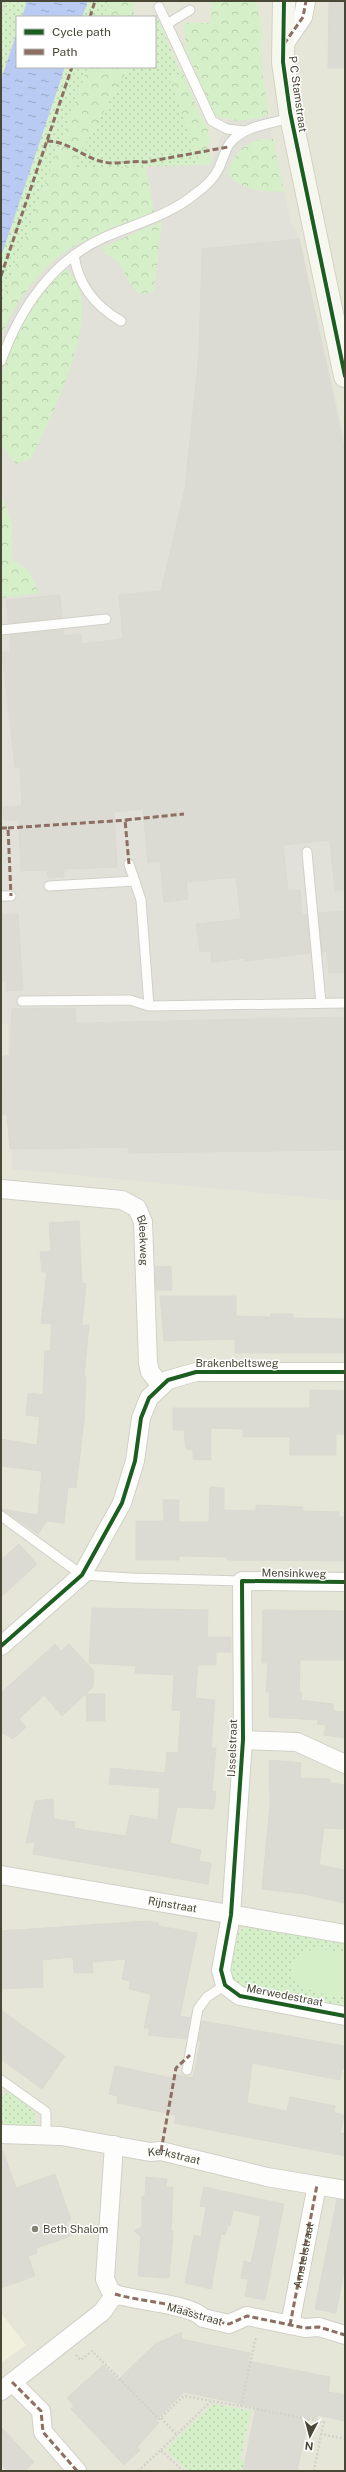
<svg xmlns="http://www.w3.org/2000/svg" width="346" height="2472" font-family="'Public Sans',sans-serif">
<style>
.residential{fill:#e6e6d8;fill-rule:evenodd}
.industrial{fill:#e2e1d9}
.education{fill:#f0f0dd}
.green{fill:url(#green-dots)}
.forest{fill:url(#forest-crowns)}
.pitch{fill:#d5efc9}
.parking{fill:#e1e1da}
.water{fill:url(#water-ripples)}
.building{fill:#dcdbd3;stroke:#dadad1}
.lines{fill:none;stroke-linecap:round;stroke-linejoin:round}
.lane-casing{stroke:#d0d0c8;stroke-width:11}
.street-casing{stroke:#d0d0c8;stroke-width:20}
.secondary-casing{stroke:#d2d3c3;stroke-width:24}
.path{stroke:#d2d2ca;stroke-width:2.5;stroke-dasharray:2 2;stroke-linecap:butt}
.lane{stroke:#fdfdfc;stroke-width:9}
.street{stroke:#fdfdfc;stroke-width:18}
.secondary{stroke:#f6f7ef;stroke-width:22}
.quiet{stroke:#8d6e63;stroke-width:3;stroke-dasharray:6 3;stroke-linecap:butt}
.cycleway-casing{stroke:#fff;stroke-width:6}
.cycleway{stroke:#1b5e20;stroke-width:4}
.poi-dot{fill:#848375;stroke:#fff;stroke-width:1.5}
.labels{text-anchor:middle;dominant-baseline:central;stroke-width:3;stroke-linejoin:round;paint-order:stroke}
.street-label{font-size:11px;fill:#494736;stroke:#fff}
.poi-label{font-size:11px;fill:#494736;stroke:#fff;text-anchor:start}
</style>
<defs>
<pattern id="green-dots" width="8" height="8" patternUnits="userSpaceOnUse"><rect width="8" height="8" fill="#d5efc9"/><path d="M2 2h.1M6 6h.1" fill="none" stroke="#b8cead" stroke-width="1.8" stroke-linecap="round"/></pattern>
<pattern id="forest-crowns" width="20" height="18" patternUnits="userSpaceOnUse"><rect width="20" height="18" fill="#d5efc9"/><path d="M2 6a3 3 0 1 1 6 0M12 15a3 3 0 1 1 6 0" fill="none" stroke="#b8cead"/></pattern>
<pattern id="water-ripples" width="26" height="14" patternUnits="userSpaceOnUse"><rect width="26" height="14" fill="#b9cbf3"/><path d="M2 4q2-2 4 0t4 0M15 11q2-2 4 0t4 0" fill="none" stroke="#98a7c6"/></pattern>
</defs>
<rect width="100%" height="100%" fill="#f2f2eb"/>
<path class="residential" d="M1,1H345V2471H1ZM17,17H155V67H17Z"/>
<path class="industrial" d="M267,112L291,224L299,236L345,440V1201L12,1169L10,1116H7L5,1095H2V1055H8V1024H1V292L44,169L210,165L228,118Z"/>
<path class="education" d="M1,2313L26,2345L1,2363Z"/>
<path class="green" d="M1,1H27L22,17H17V32L1,80Z
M88,1H109L104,17H82Z
M157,16L178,67L183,73L169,78L192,140L199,165L71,169L125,71L129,67H155V17Z
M65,67H88L1,304V257Z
M252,1925L345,1943V1953L315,1949L296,1956L325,1993L345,1997V2009L235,1986L228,1968L237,1933L246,1926Z
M9,2091L34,2112L35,2126L1,2125V2098Z
M213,2404L251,2411L240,2460L244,2461L242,2471H187L166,2449Z"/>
<path class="forest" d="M109,1H133L134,17H104Z
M211,1H257L263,35L261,41L263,79L269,113L261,118L239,121L221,118L214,113L186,50L184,23H211Z
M88,67H129L71,169L146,166L154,212C129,222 104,231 80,243C45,261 14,301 1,338V304Z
M183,73L200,115L206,124L210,141L207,147L212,164L199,165L192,140L169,78Z
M260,139H273L284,192C260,191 245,192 228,174C234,153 240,147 260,139Z
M162,221L154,290C134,304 128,276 120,264C116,259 109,256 104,253L103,247Z
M66,269C111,302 49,421 31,459L16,464L1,445V376L16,334L31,306L55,277Z
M1,494L12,524V560L28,570L39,593L1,598Z"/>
<path class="pitch" d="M315,1949L345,1953V1997C323,1995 276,1988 296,1956Z"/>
<path class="parking" d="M122,309L200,315L194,400L114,393Z"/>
<path class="water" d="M27,1H88L82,17H22Z
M17,32V67H65L1,257V80Z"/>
<path class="building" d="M329,2H345V68H328Z
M299,239L345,452V891H335L330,840L283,845L288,891L300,890L302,915L307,914L310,953L245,961V958L212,962L211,951L200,952L196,924L241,919L236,877L186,882L188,899L164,902L160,861L148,863L143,809L114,812L117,867L64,869V877H48L47,870L21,871L19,820H4L3,807L22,806L20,767H15L2,652H10V635L63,630L64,636L81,634L82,644L123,639L119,595L161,591L185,489L199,355L202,249Z
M60,595L62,618L9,623L6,600Z
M345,911V972L329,973L327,951L322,952L319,913Z
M18,914L23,990L6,991V981H1V915Z
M75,1008L76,1023L345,1017V1150L129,1153V1147L10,1149L7,1115H1V1094H3V1056H10L12,1009Z
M79,1221L82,1283L86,1284L82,1325H89L84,1377H86L84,1419L76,1488L68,1487L64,1523L47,1521L38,1534L1,1509L38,1515L42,1471L1,1466V1439L37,1445L40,1417L26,1415L28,1393L43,1395L45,1351H50L52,1324L41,1323L47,1272H42L40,1252L51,1251L49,1223Z
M171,1266L172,1290H156L155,1267Z
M160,1296H236V1316L271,1317V1314H293V1318L345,1319V1353H235V1339L164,1341Z
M310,1390L345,1391V1434H336V1455H290V1437H243V1429L211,1428V1460L193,1459V1450L186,1449L184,1430H173V1408H310Z
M210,1487L224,1488V1510L256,1511V1505L303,1507V1511L339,1512V1517H345V1561L227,1560V1557L179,1556V1560H136V1521H164L163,1500H179V1522H209Z
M19,1544L37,1564L1,1597V1560Z
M92,1608L208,1610L207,1637H231V1652H216V1665H198L195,1698L215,1700L211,1748H216L212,1791L216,1792L214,1809L177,1807L170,1843L201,1850L199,1861L211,1863L208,1884L33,1854L35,1842L26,1843L35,1801L53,1799L54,1819L75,1822L74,1828L90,1831L126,1836L130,1815L158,1820L160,1788L109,1784L111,1768L165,1773L167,1752L178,1753L181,1711L172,1710L174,1675L135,1673L136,1666L89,1663Z
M263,1610L345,1611V1660H300L299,1693H302L301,1700L333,1704L334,1711L345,1712V1738L324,1735L326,1725L317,1724L318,1720L269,1717L270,1692H266L268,1663H262Z
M55,1644L61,1651L69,1644L94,1671L93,1687L62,1716L44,1695L19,1719L26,1727L13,1739L1,1732V1693Z
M86,1694H105V1721H87Z
M269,1760L301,1763L300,1778L330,1779V1783L345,1785V1829L324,1828L319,1865L345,1870V1903L304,1894L262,1889L270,1804Z
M148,1921L159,1923L158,1926L197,1933L180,2016L190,2018L186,2039L148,2035L150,2028H144L151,1994L129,1989L130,1981L122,1979L126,1959L92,1962L93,1973H74L73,1957L42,1960L43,1987L1,1989V1931Z
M1,2010L65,2056L42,2089L1,2059Z
M202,2021L345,2046V2069L342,2068L340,2080L252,2063L247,2103L287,2111L290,2097L335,2106L334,2113L344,2115L340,2133L345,2134V2156L174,2123L176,2115L117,2103L118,2096L109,2094L115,2066L176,2079L177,2075L193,2078L201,2041H198Z
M3,2151L16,2188L55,2174L71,2220L66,2222L71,2236L36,2248L37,2253L28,2256L35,2276L1,2288V2152Z
M146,2177L167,2179L166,2187H173L171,2231H173L169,2278L138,2276L141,2237L134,2231L142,2227V2197L145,2195Z
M204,2187L284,2204L265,2300L245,2296L248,2279L241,2278L244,2261L251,2263L261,2216L233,2210L230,2226L228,2225L225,2235L221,2234L211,2289L185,2283L194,2235L201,2237L206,2207L200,2206Z
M337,2199L345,2200V2267L336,2313L315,2309Z
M182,2332L181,2339L250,2353L248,2361L330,2377L328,2392L345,2395V2421L317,2415L316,2419L309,2417L297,2471H243L256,2407L184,2392L156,2420L159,2423L137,2447L140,2450L124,2465L71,2409L74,2406L67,2398L103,2365L118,2380L155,2344Z
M1,2427L34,2462L25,2471H8L1,2464Z"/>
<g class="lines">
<g class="lane-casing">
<path id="lane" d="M159,7L212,121L227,129L245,131
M167,24L190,10
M74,255C78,285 95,306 121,321
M1,361C20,308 53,260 105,237C135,224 170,215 195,194C205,187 214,179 219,168C223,159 225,150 230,143C243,126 272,123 291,118
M1,630L106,619
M307,852L321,1003
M129,864L141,900L149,1006
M49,886L135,881
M1,896H11
M22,1001L130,1000L149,1006L345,1003
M1,1516L82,1575L131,1578L242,1581
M187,2070L198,2009L207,1997L225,1985
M1,2080L46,2112V2134"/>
</g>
<g class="street-casing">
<g id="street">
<path d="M283,46L303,17L306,1"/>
<path id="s1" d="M1,1189L122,1200L137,1208L143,1222L148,1363L150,1372L161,1385"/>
<path d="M345,1582L242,1581L243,1740L231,1915L221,1970L225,1985L240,1996L345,2016"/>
<path d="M1,1646L82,1575L122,1503L135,1461L141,1418L149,1398L168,1380L196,1372H345"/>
<path d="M243,1740L297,1742L345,1764"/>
<path id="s2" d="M1,1875L345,1934"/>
<path id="s3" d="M1,2134L61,2136L150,2152L161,2151L267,2177L345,2190"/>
<path d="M114,2145L105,2279L110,2290L115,2294C135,2301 192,2304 203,2318L229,2324L247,2316L305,2328L319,2327L345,2335"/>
<path d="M290,2325L317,2185"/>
<path d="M12,2382L41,2411L43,2432L77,2471"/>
<path d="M1,2391L102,2312L115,2294"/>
</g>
</g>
<g class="secondary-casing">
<path id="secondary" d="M284,1L283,62L290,112L345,376"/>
</g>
<path class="path" d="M1,15L5,1
M76,2355L81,2360L92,2351L159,2419L184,2396L211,2401
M241,2406L324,2422L321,2434L345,2439
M161,2418L177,2435
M161,2450L211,2401L241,2406L256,2336
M138,2471L161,2450L183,2471
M314,2471L321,2434"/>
<use href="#lane" class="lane"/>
<use href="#street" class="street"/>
<use href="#secondary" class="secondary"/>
<g class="quiet">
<path d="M90,17L95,1"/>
<path d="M284,44L303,17L306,1"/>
<path d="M47,141C68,141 81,156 100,161C116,166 131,160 146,162L228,147"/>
<path d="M1,276L72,67"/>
<path d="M1,828H8L11,896"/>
<path d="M8,828L128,820"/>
<path d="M129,864L125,820L184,814"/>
<path d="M161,2151L176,2068L190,2055"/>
<path d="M115,2294C135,2301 192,2304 203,2318L229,2324L247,2316L305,2328L319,2327L345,2335"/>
<path id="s4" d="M290,2325L317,2185"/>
<path d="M12,2382L41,2411L43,2432L77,2471"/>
</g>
<g class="cycleway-casing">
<path id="cycleway" d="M284,1L283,62L290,112L345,376
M345,1582L242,1581L243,1740L231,1915L221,1970L225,1985L240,1996L345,2016
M1,1646L82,1575L122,1503L135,1461L141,1418L149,1398L168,1380L196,1372H345"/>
</g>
<use href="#cycleway" class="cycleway"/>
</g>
<circle class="poi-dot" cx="35" cy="2229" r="4"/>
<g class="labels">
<g class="street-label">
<text transform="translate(298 94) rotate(82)">P C Stamstraat</text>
<text stroke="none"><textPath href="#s1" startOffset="172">Bleekweg</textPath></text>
<text x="237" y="1363">Brakenbeltsweg</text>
<text transform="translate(294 1573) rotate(1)">Mensinkweg</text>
<text transform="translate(232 1748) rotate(-88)">IJsselstraat</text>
<text stroke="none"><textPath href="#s2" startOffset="174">Rijnstraat</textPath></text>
<text transform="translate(285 1995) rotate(11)">Merwedestraat</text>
<text stroke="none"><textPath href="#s3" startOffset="175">Kerkstraat</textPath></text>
<text stroke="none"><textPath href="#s4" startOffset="71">Amstelstraat</textPath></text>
<text transform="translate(195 2314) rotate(16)">Maasstraat</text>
</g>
<g class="poi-label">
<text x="43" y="2229">Beth Shalom</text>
</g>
</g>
<rect width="346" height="2472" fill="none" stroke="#494736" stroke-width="4"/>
<rect x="16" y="16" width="140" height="52" fill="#ffffff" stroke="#b6b5af"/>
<rect x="24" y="29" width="20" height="6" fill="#1b5e20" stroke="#b6b5af"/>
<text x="52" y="36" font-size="12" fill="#494736">Cycle path</text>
<rect x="24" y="49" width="20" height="6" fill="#8d6e63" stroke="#b6b5af"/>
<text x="52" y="56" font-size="12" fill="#494736">Path</text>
<g transform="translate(310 2436) rotate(186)" stroke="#ffffff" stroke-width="3" paint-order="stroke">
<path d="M0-3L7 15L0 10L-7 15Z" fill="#494736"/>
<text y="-6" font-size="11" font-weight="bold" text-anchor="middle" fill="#494736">N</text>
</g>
</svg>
